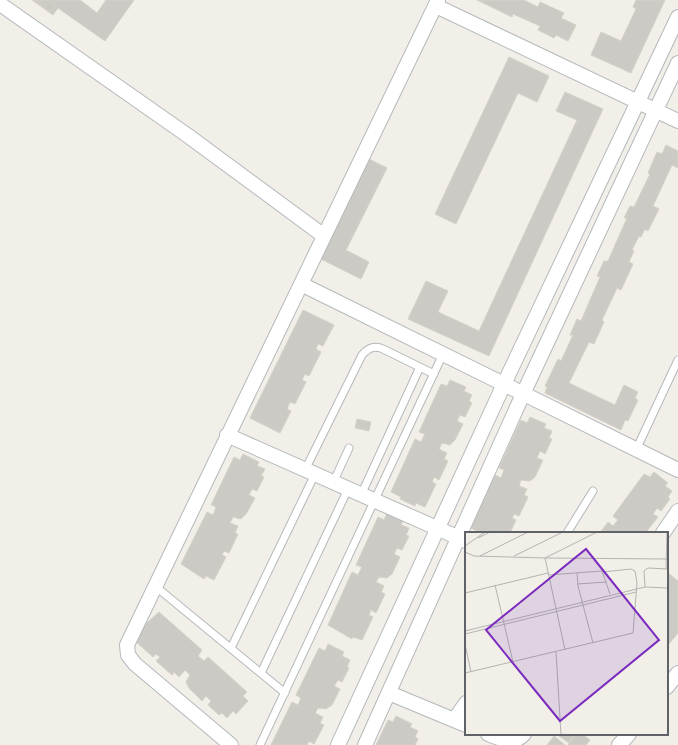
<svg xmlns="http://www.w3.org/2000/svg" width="678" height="745" font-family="Karla,sans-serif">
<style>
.building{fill:#cccac5;stroke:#d6d1c6}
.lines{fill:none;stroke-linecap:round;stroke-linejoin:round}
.lane-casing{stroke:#b5b8bc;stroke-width:9}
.street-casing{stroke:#b5b8bc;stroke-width:16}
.lane{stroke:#fff;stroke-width:7}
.street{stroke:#fff;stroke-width:14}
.inset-road{fill:none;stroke:#b3b3b1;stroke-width:1}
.view{fill:#7b2cbf;fill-opacity:0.15;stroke:#7b2cbf;stroke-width:2}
.inset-edge{fill:none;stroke:#5f6368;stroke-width:2}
</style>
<rect width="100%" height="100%" fill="#f1efe8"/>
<path class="building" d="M32,0H80L97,13L106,0H134L105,41L58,8L53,15Z
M35,0H49L56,5L51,12Z
M477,0H524L538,7L540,2L564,13L561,18L576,25L568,41L556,35L554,38L538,30L540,26L513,14L512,17Z
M636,0H665L631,73L591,55L601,32L621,41L636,9L633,7Z
M509,57L549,76L537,102L518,93L456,224L435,214Z
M565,92L603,109L489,356L408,319L426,281L448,291L438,312L479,331L577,120L556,111Z
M666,145L678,151V168L672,165L653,206L659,209L648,231L645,229L641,237L639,236L632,250L634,251L629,262L633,264L621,290L617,288L602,320L604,322L594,344L589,342L569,383L615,405L624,385L638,392L635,398L638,400L628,421L625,420L621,430L545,393L547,387L545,386L558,359L561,361L573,335H570L577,319L581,321L600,277L597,276L604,261H608L627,218H624L630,206L634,207L650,174L648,173L657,152L662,154Z
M365,157L387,168L346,250L369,262L361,279L315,256Z
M303,310L334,325L323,346L318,344L316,349L321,352L309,376L305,374L302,380L306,382L295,404L290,402L287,409L291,411L280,433L250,418Z
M450,380L466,387L464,391L472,395L469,401L472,403L465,417L460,415L457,421L463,424L455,440L450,445L442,443L439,449L447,453L444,459L448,461L439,480L434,477L432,482L436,484L425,507L416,503L415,506L400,499L401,497L391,492L415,439L421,442L425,434L419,432L441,384L447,386Z
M530,417L546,424L544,428L552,431L549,438L552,439L545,454L540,451L537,458L543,460L535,477L530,481L521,480L519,486L527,489L524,495L528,497L519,516L514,514L512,518L516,520L510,533H481L471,528L495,475L501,478L504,470L499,468L521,420L527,423Z
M357,419L371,422L369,431L355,428Z
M243,454L259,462L257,466L265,469L261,476L264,477L257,491L252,489L249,495L255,498L246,514L241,519L233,517L230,523L238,526L235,533L238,534L229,553L224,551L222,555L226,557L214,580L206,576L204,579L181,564L207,512L213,515L216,507L211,505L234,457L240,460Z
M654,472L668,483L665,486L672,491L668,497L670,499L661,511L657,508L653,514L658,517L646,532L600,533L608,522L613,526L618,520L613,516L644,474L650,477Z
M387,513L403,521L401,525L409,528L406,535L409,536L402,550L397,548L394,554L400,557L392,574L387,578L379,577L376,582L384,586L381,592L385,594L376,613L371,610L369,615L373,617L362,640L353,637L352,639L328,625L352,572L358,575L362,567L356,565L378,517L384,520Z
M667,572L678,581V633L669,644L667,642Z
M159,612L202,650L198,656L204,661L208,657L247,692L243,696L248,701L236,714L233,711L227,718L222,713L219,715L208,705L211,701L206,696L202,701L189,688L186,682L190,675L185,670L179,677L174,672L172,675L156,661L160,657L156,654L153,657L134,640L138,631Z
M328,644L344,652L342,656L350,660L347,667L349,668L342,682L338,680L334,686L340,689L332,705L326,709L318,708L315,713L323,717L320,723L324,725L314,744L309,741L307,745H271L292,702L298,705L301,698L296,695L319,648L325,651Z
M396,716L412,724L410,727L418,731L415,737L418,739L415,745H376L388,720L393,722Z
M560,734H575L569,743L559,736Z
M576,734H582L590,740L586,745H568Z
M554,736L565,745H547Z"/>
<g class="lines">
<g class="lane-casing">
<path id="lane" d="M636,450L678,360
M305,470L362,355C368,348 374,345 383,349L434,374
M333,483L349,448
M361,495L420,367
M567,533L593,491
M155,586L285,693
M231,648L315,474
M261,673L348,489
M260,745L443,354"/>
</g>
<g class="street-casing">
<path id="street" d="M0,4L187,135L324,236
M436,6L678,121
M301,284L678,470
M227,435L466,541
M663,533L678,511
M667,687L678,673
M389,693L466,725
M454,720L466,703
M488,734C501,739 514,745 524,734
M231,745L135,664L128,655L127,645L438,0
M338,745L504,384L678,17
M365,745L523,394L678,63
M619,745L629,734"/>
</g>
<use href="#lane" class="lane"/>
<use href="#street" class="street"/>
</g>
<g transform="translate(465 532)">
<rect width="203" height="203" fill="#f1efe8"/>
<path class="inset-road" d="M13,6L25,0M0,14L20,0M0,20L9,24L80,26L132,0M15,24L63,0M49,24L98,0M201,37L202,0M203,37L183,36L179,39L180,55L203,56M112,41L113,54L128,111M83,43L137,39L145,62M112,52L142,50M30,53L48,130M0,61L83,41M0,99L180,55M0,102L171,60M0,112L6,140M100,118L80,26L203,27M91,120L96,203M0,141L168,101L172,51L170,39L166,37L138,40"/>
<path class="view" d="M121,17L194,108L95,189L21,98Z"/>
<rect width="203" height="203" class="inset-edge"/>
</g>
</svg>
